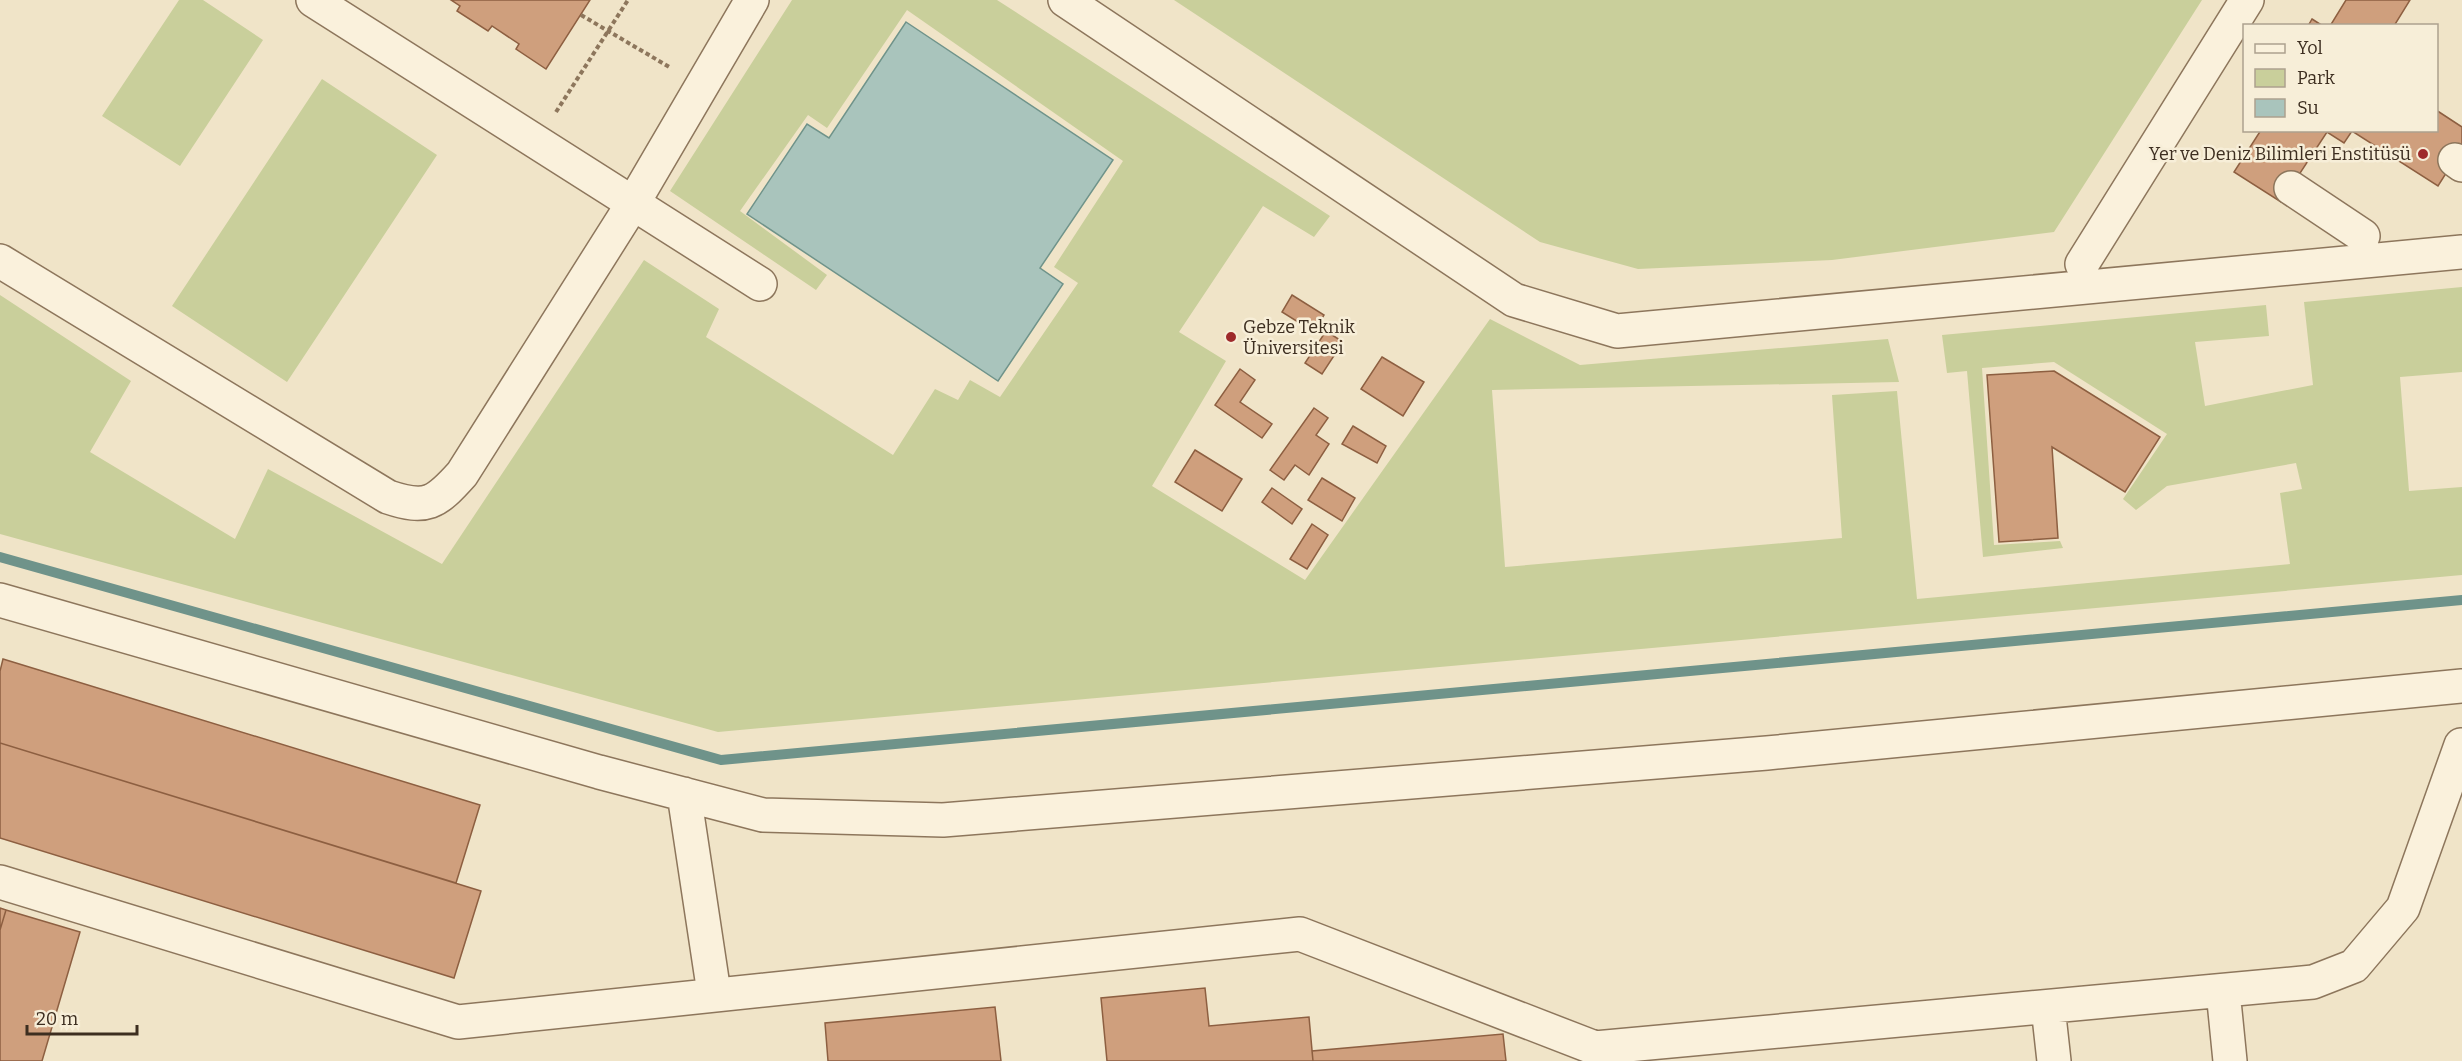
<svg xmlns="http://www.w3.org/2000/svg" width="2462" height="1061" font-family="Bitter,serif">
<style>
.green{fill:#c9cf9b}
.water{fill:#a9c4bc;stroke:#6f938a;stroke-width:1.5}
.lines{fill:none;stroke-linecap:round;stroke-linejoin:round}
.stream{stroke:#6f938a;stroke-width:10}
.building{fill:#cf9f7d;stroke:#8d5f41;stroke-width:1.5}
.minor-casing{stroke:#8d765c;stroke-width:36}
.path{stroke:#8d765c;stroke-width:4;stroke-dasharray:4.5 3;stroke-linecap:butt}
.minor{stroke:#faf1dc;stroke-width:33}
.poi-dot{fill:#9e2a2b;stroke:#f7eed8;stroke-width:2}
.labels{text-anchor:middle;dominant-baseline:central;stroke-width:5;stroke-linejoin:round;paint-order:stroke}
.poi-label{font-size:18px;fill:#3d2e20;stroke:#f7eed8;text-anchor:end}
</style>
<rect width="100%" height="100%" fill="#f0e4c8"/>
<path class="green" d="M179,0H203L263,40L180,166L102,116Z
M792,0H997L1330,216L1314,237L1263,206L1179,332L1226,361L1152,486L1305,580L1490,319L1580,365L1888,339L1899,382L1492,390L1505,567L1842,538L1832,395L1897,391L1917,599L2290,564L2280,493L2302,489L2296,463L2167,486L2136,510L2123,499L2167,434L2054,362L1982,368L1994,545L2060,541L2063,548L1983,557L1967,371L1947,373L1942,335L2266,305L2269,336L2195,342L2205,406L2313,385L2304,302L2462,287V372L2400,377L2409,491L2462,487V575L718,732L0,534V295L131,381L90,452L235,539L268,469L442,564L644,260L719,309L706,337L893,455L935,389L958,400L970,380L1000,397L1078,283L1054,267L1123,161L907,10L827,128L808,115L740,211L827,275L816,290L670,191Z
M1174,0H2202L2054,232L1832,260L1638,269L1540,242Z
M322,79L437,155L287,382L172,306Z"/>
<path class="water" d="M906,22L1113,160L1040,268L1063,284L998,381L747,214L807,124L829,138Z"/>
<g class="lines">
<path class="stream" d="M0,557L721,760L2462,600"/>
</g>
<path class="building" d="M451,0H590L546,69L516,49L519,44L492,26L488,31L457,11L460,6Z
M2346,0H2410L2394,26H2330Z
M2312,19L2323,26H2308Z
M2436,110L2462,127V148L2438,186L2352,131L2344,143L2327,132L2281,202L2234,172L2261,130H2436Z
M1292,295L1324,315L1314,332L1282,312Z
M1326,331L1343,342L1322,374L1305,363Z
M1382,357L1424,382L1403,416L1361,389Z
M1240,369L1255,380L1240,402L1272,424L1262,438L1215,405Z
M2054,371L2160,437L2125,492L2052,447L2058,538L1999,542L1987,375Z
M1314,408L1328,418L1316,435L1329,444L1309,475L1295,465L1284,480L1270,470Z
M1353,426L1386,446L1377,463L1342,444Z
M1195,450L1242,479L1222,511L1175,482Z
M1322,478L1355,498L1342,521L1308,500Z
M1272,488L1302,509L1292,524L1262,502Z
M1312,524L1328,535L1307,569L1290,559Z
M3,659L480,805L456,883L0,743V671Z
M0,743L481,891L454,978L0,838Z
M0,908L6,910L0,930Z
M6,910L80,932L42,1061H0V930Z
M1205,988L1209,1026L1309,1017L1313,1061H1107L1101,998Z
M995,1007L1001,1061H828L825,1023Z
M1503,1034L1506,1061H1313L1312,1051Z"/>
<g class="lines">
<g class="minor-casing">
<path id="minor" d="M313,0L760,284
M1065,0L1514,300L1617,331L2462,252
M2455,160L2462,165
M2291,188L2363,236
M0,261L388,497C427,510 436,503 462,474L632,205L752,0
M2082,264L2247,0
M0,600L599,772L763,815L943,820L1767,753L2462,686
M684,794L714,993
M0,882L458,1022L1300,934L1595,1048L2313,982L2354,966L2403,908L2461,745
M2223,991L2230,1061
M2048,1007L2054,1061"/>
</g>
<path class="path" d="M581,15L671,68
M556,112L628,0"/>
<use href="#minor" class="minor"/>
</g>
<g class="poi-dot">
<circle cx="2423" cy="154" r="6"/>
<circle cx="1231" cy="337" r="6"/>
</g>
<g class="labels">
<g class="poi-label">
<text x="2411" y="154">Yer ve Deniz Bilimleri Enstitüsü</text>
<text x="1243" y="327" text-anchor="start">Gebze Teknik<tspan x="1243" dy="21">Üniversitesi</tspan></text>
</g>
</g>
<rect x="2243" y="24" width="195" height="108" fill="#f7eed8" stroke="#ada18e" stroke-width="1.5"/>
<rect x="2255" y="44" width="30" height="9" fill="#faf1dc" stroke="#ada18e" stroke-width="1.5"/>
<text x="2297" y="54" font-size="18" fill="#3d2e20">Yol</text>
<rect x="2255" y="69" width="30" height="18" fill="#c9cf9b" stroke="#ada18e" stroke-width="1.5"/>
<text x="2297" y="84" font-size="18" fill="#3d2e20">Park</text>
<rect x="2255" y="99" width="30" height="18" fill="#a9c4bc" stroke="#ada18e" stroke-width="1.5"/>
<text x="2297" y="114" font-size="18" fill="#3d2e20">Su</text>
<path d="M27 1025v9h110v-9" fill="none" stroke="#3d2e20" stroke-width="3"/>
<text x="36" y="1025" font-size="18" fill="#3d2e20" stroke="#f7eed8" stroke-width="4.5" paint-order="stroke">20 m</text>
</svg>
